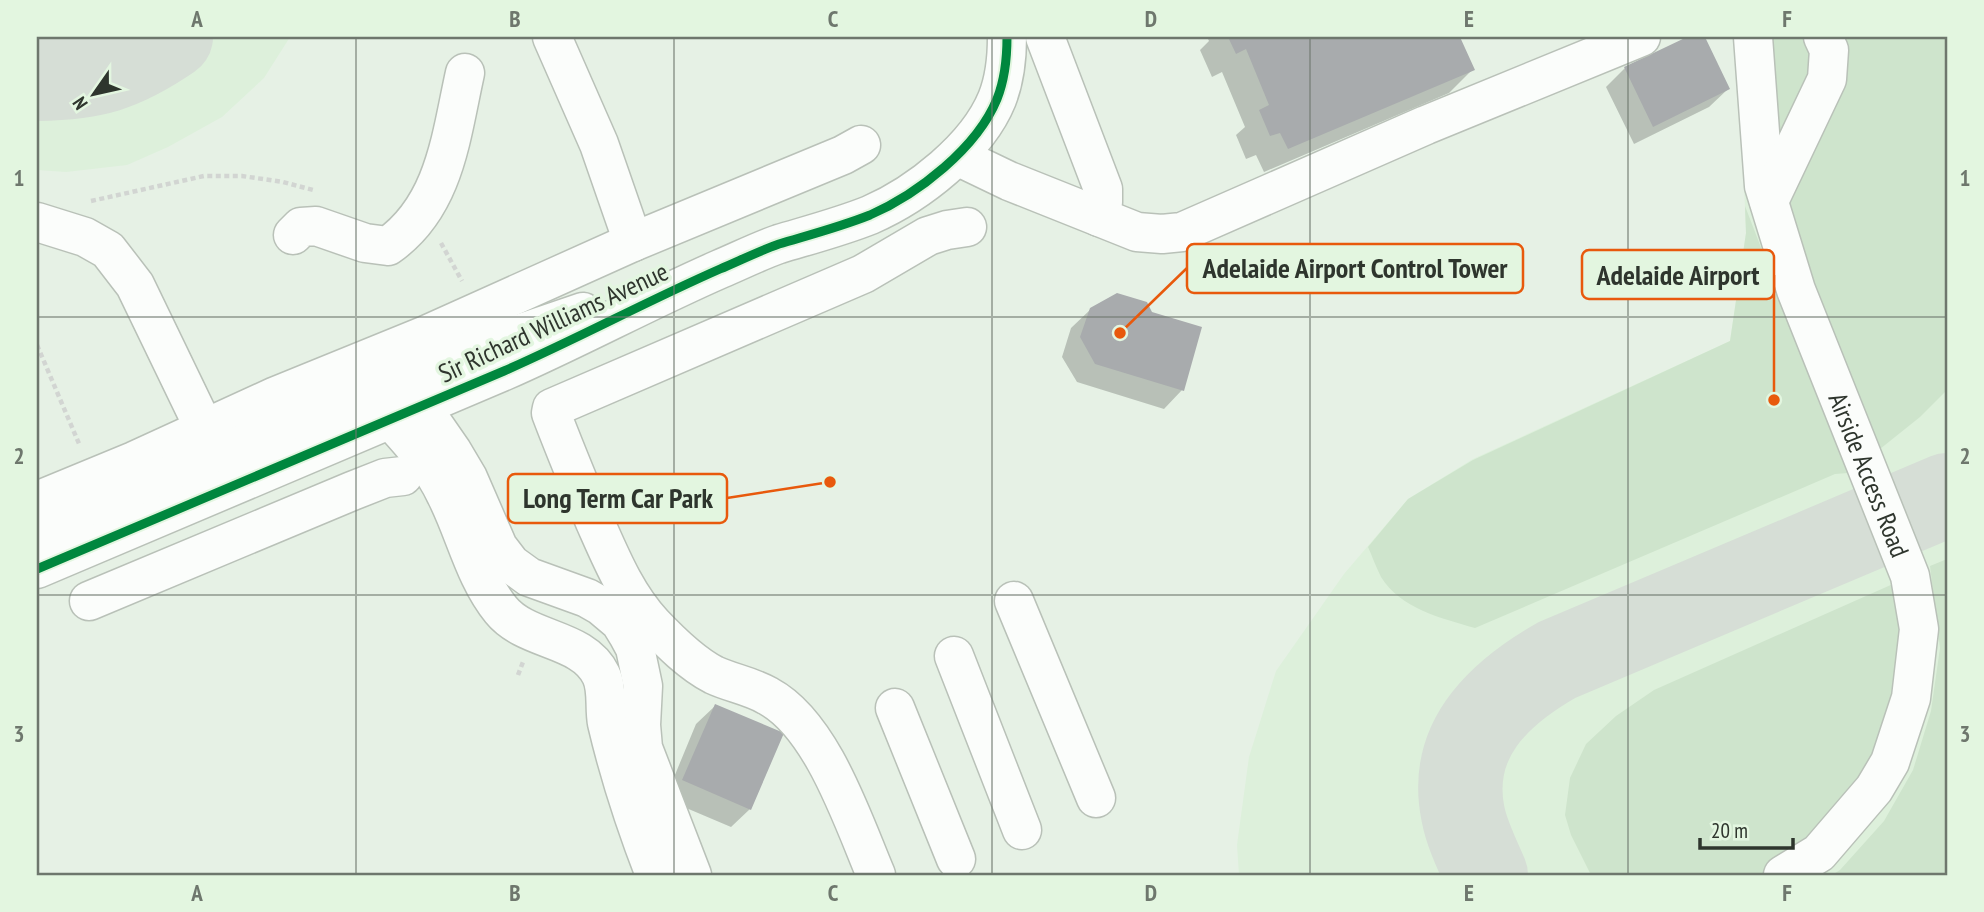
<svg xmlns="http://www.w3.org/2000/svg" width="1984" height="912" font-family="'PT Sans Narrow',sans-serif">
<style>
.built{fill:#ddf0db}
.green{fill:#cee4cc}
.shadow{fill:#0003}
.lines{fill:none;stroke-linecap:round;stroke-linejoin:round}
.taxiway{stroke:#d6ded6;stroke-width:84}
.building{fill:#a8abad}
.minor-casing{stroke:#b9c1b8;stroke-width:41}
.path{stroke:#d2d5d2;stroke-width:4.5;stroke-dasharray:5 3.5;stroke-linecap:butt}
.minor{stroke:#fbfdfb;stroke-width:38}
.cycleway-casing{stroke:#e3f6e0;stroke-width:13}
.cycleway{stroke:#00873e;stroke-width:9}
.grid{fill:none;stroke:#6e776d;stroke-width:2;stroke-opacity:0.55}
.labels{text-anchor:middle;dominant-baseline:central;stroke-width:7;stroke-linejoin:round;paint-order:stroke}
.street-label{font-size:26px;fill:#2e352d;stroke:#e3f6e0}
.leader{fill:none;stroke:#e8590c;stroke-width:2.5}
.callout-dot{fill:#e8590c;stroke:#e3f6e0;stroke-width:2.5}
.callout{fill:#e3f6e0;stroke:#e8590c;stroke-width:2.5}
.callout-label{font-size:28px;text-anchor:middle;font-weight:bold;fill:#2e352d}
.neatline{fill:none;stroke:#6e776d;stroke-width:2.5}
.grid-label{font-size:23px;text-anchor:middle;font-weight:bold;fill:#6e776d}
</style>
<rect width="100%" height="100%" fill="#e6f1e5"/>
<path class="built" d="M37,37H290L264,78L222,117L168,147L127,165L66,172L37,170Z
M1738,37H1947V875H1239L1237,845L1249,757L1276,671L1344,574L1408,499L1473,459L1730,341L1746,233Z"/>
<path class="green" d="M1767,37H1947V390L1920,417L1880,449C1838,352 1796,253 1776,148C1769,112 1770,73 1767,37Z
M1745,206L1848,473L1835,474L1475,628C1441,618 1401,609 1381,577C1376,567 1372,556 1368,547L1408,499L1473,460L1730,341L1746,233Z
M1947,559V875H1832L1840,870L1884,821L1913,770L1931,711L1940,648L1930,566Z
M1893,584L1901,623L1888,732L1859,790L1817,839L1762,875H1591L1571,835L1565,815L1570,778L1586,744L1616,716L1654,690Z"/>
<path class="shadow" d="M1207,37H1458L1473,69L1449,93L1264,172L1256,155L1246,159L1236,135L1245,127L1222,72L1212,77L1200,50L1209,41Z
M1691,37H1703L1728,89L1709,107L1634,144L1606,87L1625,68Z
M1091,309L1150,314L1182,390L1164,409L1077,382L1062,357L1071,328Z
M715,706L750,809L731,827L665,799L696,724Z"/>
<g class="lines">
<path class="taxiway" d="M37,79C94,78 123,70 171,37
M1486,875C1478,856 1467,835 1463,814C1448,740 1499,693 1557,660L1947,495"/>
</g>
<path class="building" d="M1228,37H1460L1475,70L1288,149L1280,133L1270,136L1259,110L1269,105L1246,49L1236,54Z
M1687,37H1705L1730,89L1653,127L1624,67Z
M1117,293L1147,302L1152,312L1202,327L1184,391L1095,364L1080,337L1090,308Z
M715,704L784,733L751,810L682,780Z"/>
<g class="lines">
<g class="minor-casing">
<g id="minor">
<path d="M552,37L599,144L633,242"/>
<path d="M1045,37L1103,189V202L1099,217"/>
<path id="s1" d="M1753,37L1764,186L1796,290L1910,576L1919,629L1911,698L1890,762L1874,789L1819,853L1783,875"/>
<path d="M957,156L1009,181L1137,232L1162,234L1182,232L1426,125L1641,37"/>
<path d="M1769,201L1827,79L1829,50L1823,37"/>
<path d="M37,222L85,237L108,250L135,285L205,430"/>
<path d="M293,235L301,227L316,226L365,243L388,246C445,206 451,136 465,73"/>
<path d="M400,391L434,425L452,451L468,478L498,547L511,564L529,577L587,598L601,606L620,622L628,635L635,648L643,686L641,725L643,748L692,875"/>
<path d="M389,418C411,442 432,465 446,495C465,532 474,577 501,610C527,642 583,637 601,675C608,689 604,708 607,723C619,774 636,826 655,875"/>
<path d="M37,501L134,461L276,396L426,335L633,242L843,155L861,145"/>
<path d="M37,539L136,489L437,362L583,312"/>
<path d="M37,569L504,371C577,339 647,301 720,269C739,261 759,251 779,244C809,235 840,227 870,215C918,194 977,148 997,99C1005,79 1007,58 1007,37"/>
<path d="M89,601L352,491L385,478L403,476"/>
<path d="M1014,601L1096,798"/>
<path d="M954,656L1022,830"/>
<path d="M895,708L956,859"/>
<path d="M876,875C853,821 822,725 768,696C751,686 731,683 714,675C691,663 670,642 653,624C626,595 611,558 595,522C580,486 565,450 551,413L552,408L559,405L863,274L928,236L947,230L967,227"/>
</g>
</g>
<path class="path" d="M91,201L204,176H242L283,182L313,190
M441,243L462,281
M37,345L80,446
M518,675L523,662"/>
<use href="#minor" class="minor"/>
<g class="cycleway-casing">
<path id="cycleway" d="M37,569L504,371C577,339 647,301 720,269C739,261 759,251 779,244C809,235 840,227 870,215C918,194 977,148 997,99C1005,79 1007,58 1007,37"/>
</g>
<use href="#cycleway" class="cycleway"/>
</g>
<path class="grid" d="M356,37V875M674,37V875M992,37V875M1310,37V875M1628,37V875M37,317H1947M37,595H1947"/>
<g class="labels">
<g class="street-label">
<text transform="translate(553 322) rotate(-25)">Sir Richard Williams Avenue</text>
<text stroke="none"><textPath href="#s1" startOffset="457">Airside Access Road</textPath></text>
</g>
</g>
<path class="leader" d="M1120 333L1187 268M1774 400L1774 275M830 482L727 498"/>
<g class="callout-dot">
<circle cx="1120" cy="333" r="7"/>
<circle cx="1774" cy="400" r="7"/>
<circle cx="830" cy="482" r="7"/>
</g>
<g class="callout">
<rect x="1187" y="244" width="336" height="49" rx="7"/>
<rect x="1582" y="250" width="192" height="49" rx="7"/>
<rect x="508" y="474" width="219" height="49" rx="7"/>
</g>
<g class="callout-label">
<text x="1355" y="278">Adelaide Airport Control Tower</text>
<text x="1678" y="285">Adelaide Airport</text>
<text x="618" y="508">Long Term Car Park</text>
</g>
<rect width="1984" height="912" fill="none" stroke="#e3f6e0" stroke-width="77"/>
<g transform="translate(94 94) rotate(236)" stroke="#e3f6e0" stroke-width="5" paint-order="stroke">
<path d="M0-5L12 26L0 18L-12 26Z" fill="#2e352d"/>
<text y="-10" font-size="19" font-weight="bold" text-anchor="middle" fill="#2e352d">N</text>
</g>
<path d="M1700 838v10h93v-10" fill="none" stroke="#2e352d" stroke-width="3.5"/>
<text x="1711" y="838" font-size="21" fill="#2e352d" stroke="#e3f6e0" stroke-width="5" paint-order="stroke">20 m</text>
<rect x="38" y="38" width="1908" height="836" class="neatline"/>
<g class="grid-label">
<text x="197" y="27">A</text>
<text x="515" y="27">B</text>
<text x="833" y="27">C</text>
<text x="1151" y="27">D</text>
<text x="1469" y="27">E</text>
<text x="1787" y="27">F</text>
<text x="19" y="186">1</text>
<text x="1965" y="186">1</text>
<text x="19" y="464">2</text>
<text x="1965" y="464">2</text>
<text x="19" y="742">3</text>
<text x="1965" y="742">3</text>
<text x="197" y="901">A</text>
<text x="515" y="901">B</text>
<text x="833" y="901">C</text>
<text x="1151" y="901">D</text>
<text x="1469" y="901">E</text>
<text x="1787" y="901">F</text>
</g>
</svg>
